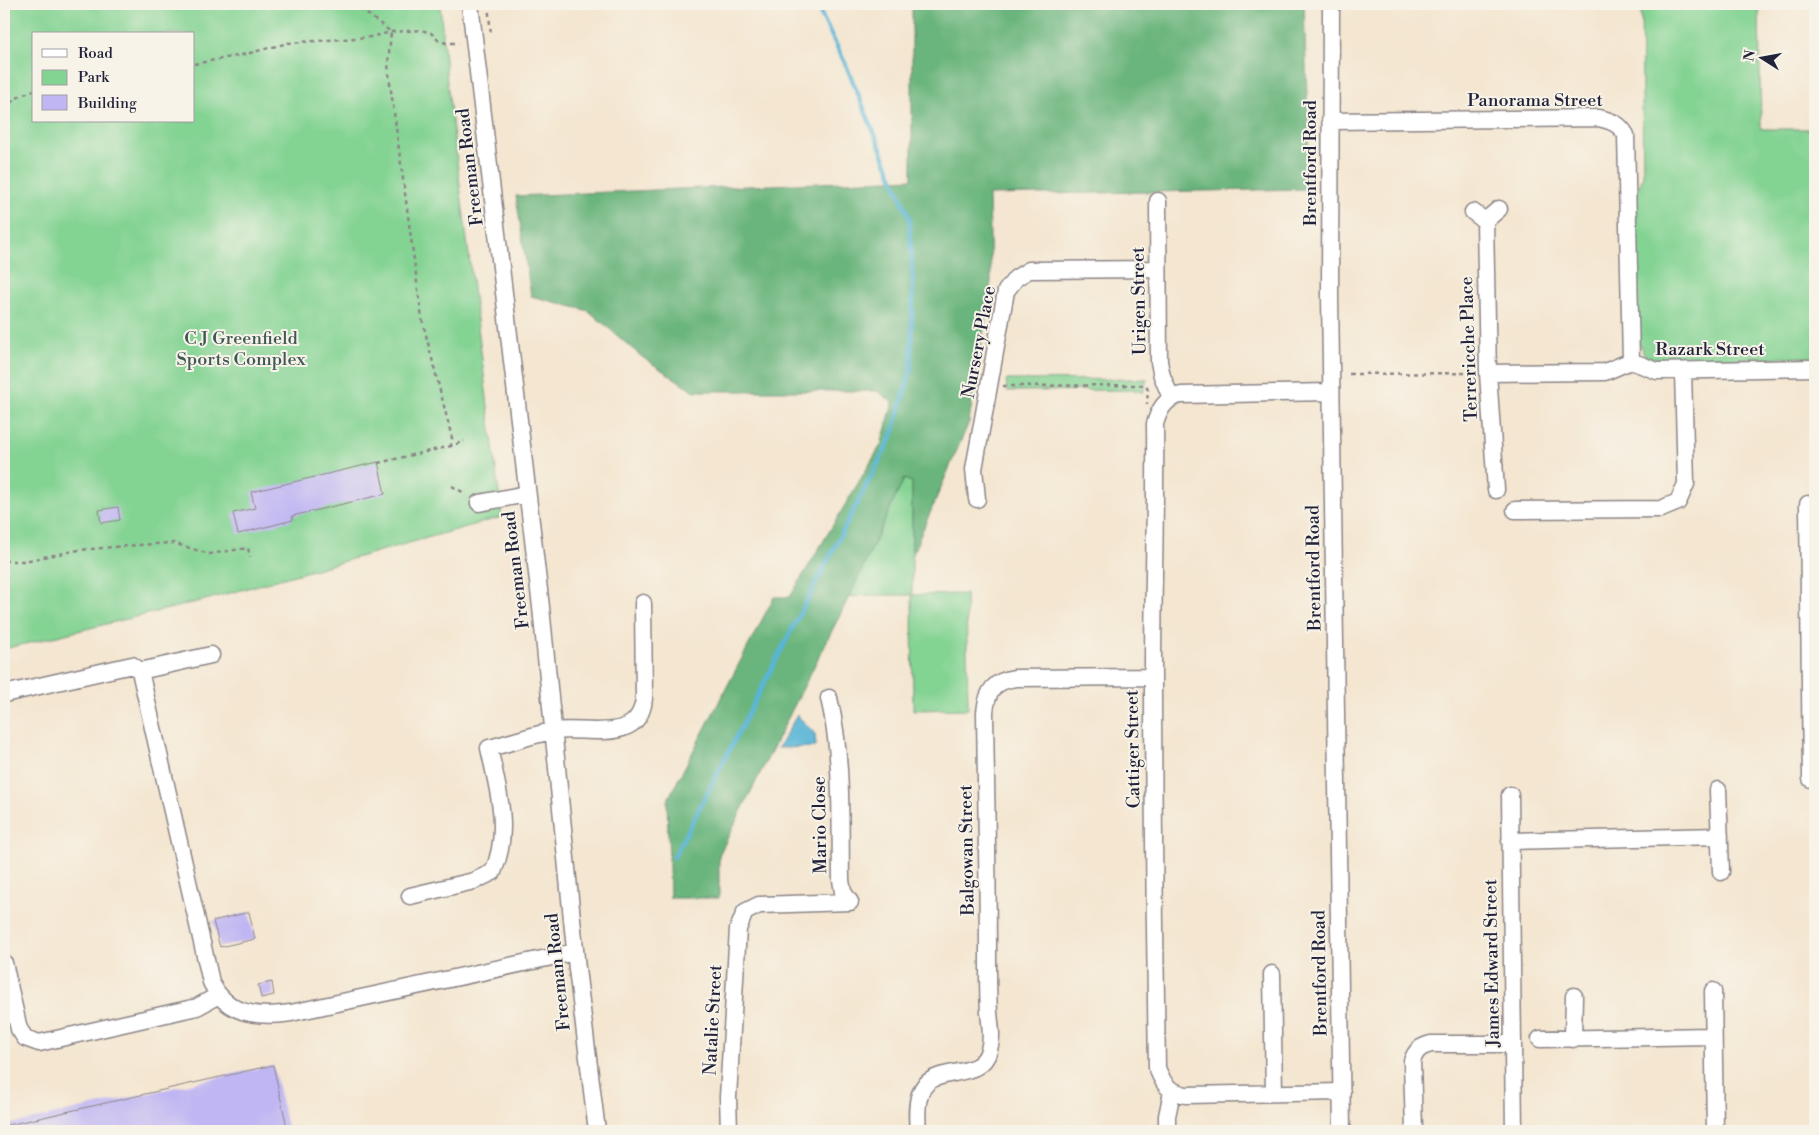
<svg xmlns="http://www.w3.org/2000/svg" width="1819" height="1135" font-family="'Libre Bodoni',serif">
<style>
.green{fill:#83d393;stroke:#527a67;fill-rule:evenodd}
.forest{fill:#6ab57d;stroke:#466c5c}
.water{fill:#59b5d7;stroke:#3e6c89}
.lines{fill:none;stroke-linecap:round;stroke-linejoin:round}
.stream{stroke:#59b5d7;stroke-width:4.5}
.building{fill:#c0b6f3}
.minor-casing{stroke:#8b8486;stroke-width:19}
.path{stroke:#8b8486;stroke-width:2.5;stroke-dasharray:4 4;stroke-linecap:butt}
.minor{stroke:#fff;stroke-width:16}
.labels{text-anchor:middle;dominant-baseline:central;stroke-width:4;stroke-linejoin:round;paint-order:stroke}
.street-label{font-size:18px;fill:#22223b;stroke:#f7f3e8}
.park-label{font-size:18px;fill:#3f5755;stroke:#f7f3e8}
</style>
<rect width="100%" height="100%" fill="#f7f3e8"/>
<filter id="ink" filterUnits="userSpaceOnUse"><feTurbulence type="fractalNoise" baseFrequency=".02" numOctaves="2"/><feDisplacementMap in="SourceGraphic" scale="10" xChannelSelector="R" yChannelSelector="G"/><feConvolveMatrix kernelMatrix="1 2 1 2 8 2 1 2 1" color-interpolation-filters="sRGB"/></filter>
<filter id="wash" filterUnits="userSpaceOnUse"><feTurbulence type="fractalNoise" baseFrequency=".0096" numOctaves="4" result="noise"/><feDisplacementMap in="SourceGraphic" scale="20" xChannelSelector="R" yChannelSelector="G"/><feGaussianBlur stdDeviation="1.12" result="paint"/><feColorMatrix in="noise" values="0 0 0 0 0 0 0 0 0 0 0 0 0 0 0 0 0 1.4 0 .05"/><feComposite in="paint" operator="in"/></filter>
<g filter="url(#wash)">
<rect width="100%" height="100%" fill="#f4e6d0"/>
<path class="green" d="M4,4H440L447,82L502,517L205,600L4,649ZM34,34H194V121H34Z
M1641,4H1759L1761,129H1815V357L1665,361L1645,356L1637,338L1635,193L1643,178Z
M1147,379L1143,393L1138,390L1007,391L1006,380Z
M904,479L912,482V595L966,594L968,709L913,710L912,595H867L849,597Z"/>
<path class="forest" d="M912,4H1304L1310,189L989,195L991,281L969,422L912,555V482L904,479L849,597L719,855V898H670L667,801L774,597H790L881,445L893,403L878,391H694L642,357L589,311L531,296L516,196L912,179Z"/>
<path class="water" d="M797,715L815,734L816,747L778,748Z"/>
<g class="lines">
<path class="stream" d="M674,857L892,436L911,369L913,283L909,217L846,65L816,4"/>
</g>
<g id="blocks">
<path class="building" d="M378,462L385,494L292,516L293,520L238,534L233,513L255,508L251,492Z
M118,507L120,520L101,523L99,510Z
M249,912L255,939L220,947L213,921Z
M272,982L274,995L261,998L258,985Z
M273,1065L288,1131H4V1126Z"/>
</g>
</g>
<g filter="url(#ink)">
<use href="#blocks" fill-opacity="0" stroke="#8b8486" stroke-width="1"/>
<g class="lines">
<g class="minor-casing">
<path id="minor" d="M470,4L541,607L577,969L597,1131
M1331,4L1330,295L1342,1131
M1330,121L1599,118C1611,121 1619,123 1626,135L1631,361
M1158,201L1159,362L1162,376L1171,398
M1473,212L1485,221L1488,373L1496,490
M1485,221L1499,209
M1488,373L1605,372L1631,361L1657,371L1815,368
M1331,392L1181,395C1165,398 1159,410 1155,424C1156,508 1153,591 1153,674C1153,805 1155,937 1157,1068C1164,1085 1167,1091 1186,1095L1342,1092
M977,499L974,469L1006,291L1016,278L1029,270L1158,269
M479,503L527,494
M1808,504L1811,779
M1515,510L1661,509L1678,502L1686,484L1683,371
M140,671L211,655
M4,694L132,665L140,671L211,982C226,1015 259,1018 291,1013L575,952
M1718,790L1721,872
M1510,795L1514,1131
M1510,841L1720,836
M410,896L474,881L493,872C511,831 498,790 489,748C510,743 531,735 553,731C586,726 640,746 644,698L643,603
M4,963L19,1029L25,1038L39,1043L197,1007L217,996
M1272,974L1274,1093
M1713,991L1715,1131
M1540,1039L1713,1036
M1573,1039L1574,996
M729,1131L728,1097L738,929L745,912L759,905L850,902L843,892L841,880C840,819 843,757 829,698
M918,1131C917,1119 916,1105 920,1094C931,1062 980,1084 989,1050C993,1037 990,1025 989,1012C988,995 988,977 988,959C988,877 986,794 985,712C987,691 994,681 1015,678L1153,677
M1167,1131V1116L1172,1092
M1414,1131L1412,1061C1416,1050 1420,1047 1431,1044H1513"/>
</g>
<path class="path" d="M354,4L391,32L388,64L390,83L422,319L452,438L451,446L464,441
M488,4L491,35
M194,64L242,55L288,43L370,37L391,32L421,30L431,33L438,40L446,43H459
M4,107L20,96L34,90
M1349,374L1474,373
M1003,386L1141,385L1146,386L1148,390L1147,404
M378,463L451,446
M452,486L466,494
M4,561H24L79,550L137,545L173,543L209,554L248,548L250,557"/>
<use href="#minor" class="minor"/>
</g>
</g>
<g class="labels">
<g class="street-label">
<text x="1535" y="100">Panorama Street</text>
<text transform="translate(1310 163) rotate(-90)">Brentford Road</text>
<text transform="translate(470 167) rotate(-97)">Freeman Road</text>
<text transform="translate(1139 301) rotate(-91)">Urigen Street</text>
<text transform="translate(979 342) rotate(-79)">Nursery Place</text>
<text transform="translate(1469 349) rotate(-92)">Terrericche Place</text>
<text x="1710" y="349">Razark Street</text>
<text transform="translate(1314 568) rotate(-91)">Brentford Road</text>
<text transform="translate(516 570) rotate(-97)">Freeman Road</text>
<text transform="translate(1133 749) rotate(-91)">Cattiger Street</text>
<text transform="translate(820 825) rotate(-91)">Mario Close</text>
<text transform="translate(967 850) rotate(-91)">Balgowan Street</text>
<text transform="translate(1492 963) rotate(-91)">James Edward Street</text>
<text transform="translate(558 972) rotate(-96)">Freeman Road</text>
<text transform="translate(1320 973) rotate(-91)">Brentford Road</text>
<text transform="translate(713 1020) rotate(-87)">Natalie Street</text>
</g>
<g class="park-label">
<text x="241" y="338">C J Greenfield<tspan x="241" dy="21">Sports Complex</tspan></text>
</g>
</g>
<rect width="1819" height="1135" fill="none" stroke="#f7f3e8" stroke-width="20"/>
<rect x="32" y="32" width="162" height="90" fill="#f7f3e8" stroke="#a29fa3"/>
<rect x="42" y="49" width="25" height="8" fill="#ffffff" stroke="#a29fa3"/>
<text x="78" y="58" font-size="15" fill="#22223b">Road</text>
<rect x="42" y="70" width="25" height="15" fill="#83d393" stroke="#a29fa3"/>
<text x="78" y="82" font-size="15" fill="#22223b">Park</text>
<rect x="42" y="95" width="25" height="15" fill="#c0b6f3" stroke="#a29fa3"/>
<text x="78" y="108" font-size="15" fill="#22223b">Building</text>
<g transform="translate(1762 58) rotate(281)" stroke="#f7f3e8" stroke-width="4" paint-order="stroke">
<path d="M0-4L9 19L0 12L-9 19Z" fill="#22223b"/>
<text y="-8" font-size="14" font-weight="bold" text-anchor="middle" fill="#22223b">N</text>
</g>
</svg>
